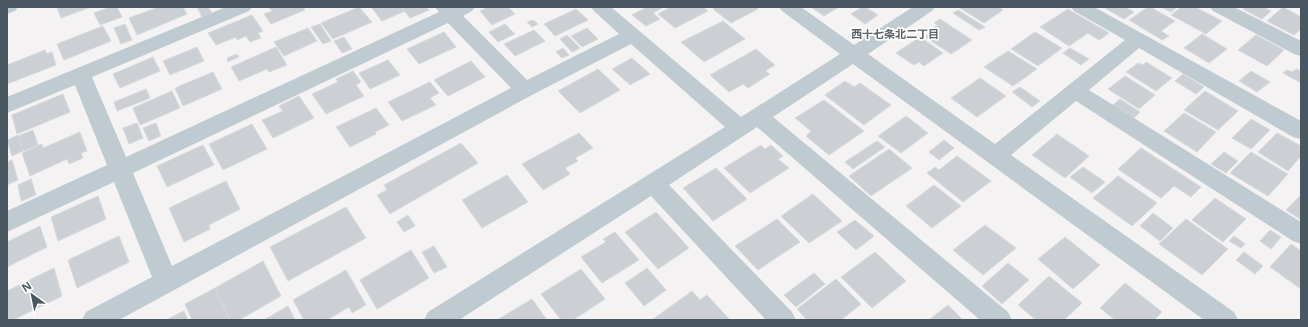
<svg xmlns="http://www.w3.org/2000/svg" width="1308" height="327" font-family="'Noto Sans','Noto Sans JP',sans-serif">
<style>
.building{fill:#ccd0d4;stroke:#d6d9dd}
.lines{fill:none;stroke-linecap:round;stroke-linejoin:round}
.minor{fill:#c0cbd1;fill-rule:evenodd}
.labels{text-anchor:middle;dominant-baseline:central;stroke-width:3.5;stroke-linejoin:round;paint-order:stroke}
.neighbourhood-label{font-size:11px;font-weight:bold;fill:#5e6367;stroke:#fff}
</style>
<rect width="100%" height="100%" fill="#f4f2f2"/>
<path class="building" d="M57,7H91L61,18Z
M110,7H117L122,17L100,25L94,13Z
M159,7H183L187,14L137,35L129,18Z
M197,7H208L212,13L202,17Z
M271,7H303L305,10L271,24L264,14L272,11L269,8Z
M359,7L372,22L333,39L321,23Z
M371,7H403L402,8L405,11L382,21Z
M403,7H426L429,10L410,18L402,8Z
M489,7H508L515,14L492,25L480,11Z
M647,7L662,8L653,13L660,19L646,26L632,15Z
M671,7H703L708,11L675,28L658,14Z
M716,7H756L758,9L731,23L713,9Z
M811,7H839L824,16Z
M862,7H865L878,15L865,24L851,14Z
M962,7H998L1003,10L984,23L960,8Z
M1107,7H1125L1134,12L1124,19L1105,8Z
M1148,7H1150L1175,21L1161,31L1169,36L1162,40L1129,20Z
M1161,7H1177L1171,12Z
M1181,7H1195L1222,21L1206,34L1171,15Z
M1246,7H1263L1271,11L1262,19L1243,9Z
M1283,7L1301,17V29L1294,35L1267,21Z
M576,9L588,20L555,36L544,24Z
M1068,9L1109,33L1099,40L1088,33L1069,46L1040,27Z
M958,10L985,27L979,30L953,13Z
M252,15L263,31L258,33L261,38L250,42L246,36L237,40L236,37L216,45L208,33Z
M940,19L972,40L951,54L925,37L934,31L931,29L938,25L934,23Z
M533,20L538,24L532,27L527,22Z
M723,21L745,39L704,62L681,42Z
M125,24L132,40L121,44L114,28Z
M320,24L331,41L323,44L311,27Z
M505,24L515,34L498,42L489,32Z
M103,26L111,41L64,60L57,44Z
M308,28L317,41L284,56L274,42Z
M587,28L598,39L582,47L571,36Z
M534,30L545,41L515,56L504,44Z
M444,32L456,47L419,64L407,49Z
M1035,32L1062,48L1038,66L1011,49Z
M1202,34L1227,49L1209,63L1184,48Z
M567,35L580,48L572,52L560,39Z
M1256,35L1284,50L1267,66L1238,50Z
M344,37L352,49L342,53L334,41Z
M920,37L943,53L924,66L919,62L914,65L896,53Z
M197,47L204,61L170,75L163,61Z
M276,47L287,65L269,72L267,69L239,81L231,67Z
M563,48L569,55L562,58L556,52Z
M1070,48L1089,59L1081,65L1063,53Z
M756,49L775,65L765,71L770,74L748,88L743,84L729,92L710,75Z
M45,50L47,54L52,52L56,65L7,84V65Z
M1008,51L1037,69L1013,86L984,67Z
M237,54L239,57L228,62L227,58Z
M153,57L160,71L120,88L113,74Z
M632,58L650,74L630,85L612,69Z
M388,60L400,75L370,89L359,73Z
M471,61L485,77L448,96L434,80Z
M1146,62L1172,78L1156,91L1126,72L1138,63L1143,65Z
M598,69L620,90L580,113L558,91Z
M1296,69L1301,71V83L1283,73L1287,70L1292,72Z
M353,71L361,82L356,85L364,96L326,114L312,94L338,82L336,79Z
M1251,71L1270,82L1257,92L1239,81Z
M213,72L222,89L183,106L175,88Z
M1183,74L1204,87L1196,94L1175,81Z
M1125,76L1155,95L1139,109L1108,89Z
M980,78L1006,96L977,117L951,98Z
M845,81L854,87L860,83L891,105L864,125L825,95Z
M430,82L439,93L430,98L436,105L402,121L388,102Z
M1020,87L1040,101L1032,107L1012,92Z
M146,89L150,98L117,111L114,102Z
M172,91L180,108L140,125L133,108Z
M1205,91L1238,111L1218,130L1184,110Z
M63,94L70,112L17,134L12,115Z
M299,96L314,118L273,138L262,120L283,111L279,106Z
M1120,99L1140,112L1134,118L1113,105Z
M824,100L864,131L829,155L806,136L811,131L795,118Z
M376,108L389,125L375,132L376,134L350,147L336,127Z
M1184,113L1216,132L1197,152L1164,131Z
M906,116L928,133L901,153L878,136Z
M1251,119L1270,130L1251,149L1232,138Z
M137,123L143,138L129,144L123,128Z
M156,123L161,136L149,141L143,128Z
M252,124L267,149L223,170L209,144Z
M33,130L38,145L23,151L18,136Z
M80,132L87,151L81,153L83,158L69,164L67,159L30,176L22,153L42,144L43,148Z
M579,133L593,148L575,158L578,161L565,168L570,174L543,190L522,164Z
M1277,133L1301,146V156L1288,171L1258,152Z
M1057,134L1089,156L1065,178L1032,155Z
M18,135L23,151L12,156L7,140Z
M944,140L954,148L939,160L929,152Z
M877,141L885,147L853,169L845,162Z
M461,143L478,163L390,214L377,195L387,190L384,185Z
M203,145L214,165L167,187L157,166Z
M761,145L765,149L771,145L783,156L778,159L789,168L750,193L724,168Z
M1141,148L1201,187L1191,197L1174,186L1161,198L1118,169Z
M889,149L912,168L871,196L849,176Z
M1224,152L1238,161L1226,173L1211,164Z
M1251,152L1288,174L1268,196L1230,173Z
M957,156L991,181L963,202L927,173L935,167L939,170Z
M12,160L18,180L7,185V162Z
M1083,167L1105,182L1092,193L1070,177Z
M716,168L747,199L713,221L683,188Z
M507,175L528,202L482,228L462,200Z
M1118,176L1157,203L1132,226L1093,198Z
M31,179L36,195L21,201L18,185Z
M226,181L240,209L209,225L210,229L184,242L169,208Z
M934,185L961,206L932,228L906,206Z
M813,194L842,221L809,243L781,216Z
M1301,195V218L1300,219L1286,210Z
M98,196L106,219L58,241L51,217Z
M1215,198L1246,219L1223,242L1192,220Z
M346,207L366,238L288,281L270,247Z
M656,212L689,248L658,269L625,232Z
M1153,213L1173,228L1160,241L1140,226Z
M408,215L415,226L404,232L397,222Z
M777,219L800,242L758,270L735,246Z
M1186,219L1228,249L1202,275L1159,244Z
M855,220L874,236L856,250L837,232Z
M985,225L1016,248L983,275L953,250Z
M40,226L47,247L7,267V242Z
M1270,230L1281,237L1271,249L1260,241Z
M615,232L639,260L602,283L581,257L606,242L603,239Z
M119,236L129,262L77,288L68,260Z
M1234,236L1245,244L1241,248L1229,241Z
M1065,237L1100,265L1073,289L1038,259Z
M1291,244L1301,251V289L1270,267Z
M434,246L447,267L434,273L422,252Z
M411,250L429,278L377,309L360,280Z
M875,252L906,281L872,308L841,277Z
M1244,252L1263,266L1255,274L1236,260Z
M263,261L281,296L239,320H230L215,288Z
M1008,263L1029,280L1002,304L982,286Z
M54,268L62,296L13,320H8L7,291Z
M647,268L666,290L644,306L625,283Z
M581,269L605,299L573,320H561L541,294Z
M346,270L366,305L352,313L349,307L327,320H304L293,300Z
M814,273L825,284L796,307L784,295Z
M1049,276L1082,303L1064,320H1036L1018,305Z
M836,279L861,304L841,320H807L797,309Z
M1125,283L1162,312L1154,320H1115L1100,308Z
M215,288L230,320H192L185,304Z
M692,291L700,300L707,295L730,320H652Z
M532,299L547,320H497Z
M948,305L963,320H929Z
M288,306L295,320H264Z
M184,311L188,320H166Z"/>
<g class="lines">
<path class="minor" d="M7,7H18L15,11L7,14Z
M226,7H252L249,11L92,77L126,157L439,12L435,7H475L472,11L463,16L527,80L619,34L594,11L591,7H611L741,117L840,54L782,11L779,7H801L854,45L913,7H935L932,11L868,54L995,144L1125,40L1074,11L1071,7H1094L1301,121V139L1293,137L1139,48L1089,90L1301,222V244L1293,241L1076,101L1011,155L1234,312L1238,320H1204L853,64L773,117L1008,312L1012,320H980L757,127L669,185L792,312L796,320H766L651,196L459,320H424L428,312L725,127L631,44L532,95L119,320H82L86,312L152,277L114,182L7,232V211L107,165L75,85L7,113V97ZM448,23L511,88L172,266L133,173Z
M1210,7H1234L1301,41V56L1294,54L1213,11Z"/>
</g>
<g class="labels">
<g class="neighbourhood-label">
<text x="895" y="33">西十七条北二丁目</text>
</g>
</g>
<rect width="1308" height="327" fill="none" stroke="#495860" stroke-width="16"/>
<g transform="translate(32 295) rotate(327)" stroke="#ffffff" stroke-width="3" paint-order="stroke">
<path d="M0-3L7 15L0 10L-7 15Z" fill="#495860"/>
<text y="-6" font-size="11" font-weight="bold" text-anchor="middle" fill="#495860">N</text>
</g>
</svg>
